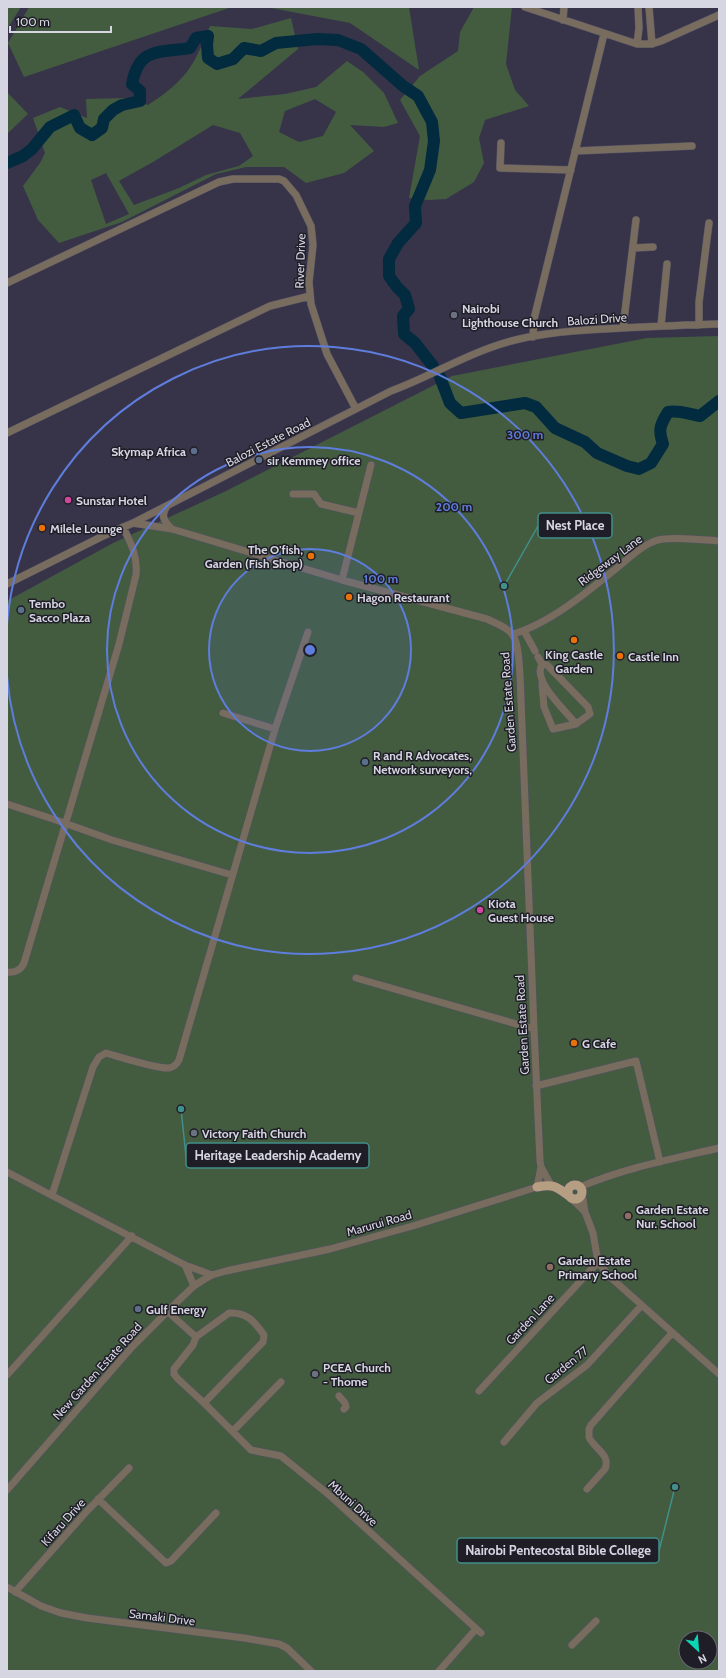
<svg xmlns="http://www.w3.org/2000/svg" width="726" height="1678" font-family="Cabin,sans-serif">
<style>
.green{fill:#435c40;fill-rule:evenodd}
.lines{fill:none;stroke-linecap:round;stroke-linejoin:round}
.river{stroke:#022b3f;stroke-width:12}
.minor-casing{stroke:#545165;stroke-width:8}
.major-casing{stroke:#545165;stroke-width:10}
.minor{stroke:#776c5e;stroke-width:7}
.major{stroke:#b69e82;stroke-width:9}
.ring{fill:none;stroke:#5e7ddc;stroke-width:2}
.worship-dot{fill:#6b7280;stroke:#1f1e27;stroke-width:1.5}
.service-dot{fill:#5c6f8a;stroke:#1f1e27;stroke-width:1.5}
.hotel-dot{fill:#d1479c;stroke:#1f1e27;stroke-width:1.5}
.food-dot{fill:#e8710a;stroke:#1f1e27;stroke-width:1.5}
.education-dot{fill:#8d6e63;stroke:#1f1e27;stroke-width:1.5}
.labels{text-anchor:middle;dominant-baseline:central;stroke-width:3;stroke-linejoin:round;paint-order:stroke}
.street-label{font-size:12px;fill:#d6d5e2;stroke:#1f1e27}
.poi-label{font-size:12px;font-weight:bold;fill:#d6d5e2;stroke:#1f1e27;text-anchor:start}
.centre{fill:#5e7ddc;stroke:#1f1e27;stroke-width:2}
.ring-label{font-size:12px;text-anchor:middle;font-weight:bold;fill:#5e7ddc;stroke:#1f1e27;stroke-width:3;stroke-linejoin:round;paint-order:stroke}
.leader{fill:none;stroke:#418e8b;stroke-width:1.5}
.callout-dot{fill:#418e8b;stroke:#1f1e27;stroke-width:1.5}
.callout{fill:#1f1e27;stroke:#418e8b;stroke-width:1.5}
.callout-label{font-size:13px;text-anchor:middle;font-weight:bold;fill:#d6d5e2}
</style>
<rect width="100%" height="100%" fill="#373449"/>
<path class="green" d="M7,7H21L7,29Z
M29,7H232L24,77L8,43Z
M266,7H409L419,70L350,23Z
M474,7H512L506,64L515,90L529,106L485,120L479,138L484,163L474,182L446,199L429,200L409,198L420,136L400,100L420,76L458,51L460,32Z
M291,18L298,49L238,99L285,94L316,87L347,61L363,72L384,93L398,123L384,127L350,125L374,151L344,173L306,183L284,167H246L216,174L122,222L59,243L38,220L23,186L40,163L45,153L33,118L60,107L87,118L86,99L126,98L148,105C186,80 193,68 210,26L252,29ZM315,99L336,112L323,136L299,142L279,132L285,111ZM213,125L240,133L253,156L239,166L206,175L179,188L134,205L119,181L153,162ZM106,173L129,214L106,224L91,180Z
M7,92L28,114L7,134Z
M719,336V1671H7V601L113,543L224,492L452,376L647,338ZM686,1638H710V1662H686Z"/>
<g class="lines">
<path class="river" d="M7,163L23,156L32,149L50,127L74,115L80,128L92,135L102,128L104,119L113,110L122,105L140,101V91L132,84C139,46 160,53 190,48L196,38L208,36L207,45L208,58L217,64L233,59L244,48L261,51L276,43L317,39L338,40L361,49L403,86L418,96L432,122L434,141L430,170L415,206L416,223L398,243L389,259V276L397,287L405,295L409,309L403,316L404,334L415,343L433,366
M440,377L450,403L461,413L525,403L536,407L555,428L585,442L597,453L627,466L639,469L651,463L663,444C658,430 660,425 668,412C681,410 687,414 700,416L719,401"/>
<g class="minor-casing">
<path id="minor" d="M525,7L637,44H652L661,41L719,15
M649,7L652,44
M563,20L564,7
M637,44L639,28L638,7
M501,143L500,168L571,170
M575,151L692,146
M633,248L653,247
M7,283L219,182L233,179H279L284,181L296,195L311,226L313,245L309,282L311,304L327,354L356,409
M699,325V302L709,223
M661,326L667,264
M623,328L636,220
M533,337L534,319L604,34
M7,433L270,306L310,296
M293,494H314L321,504L359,513
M167,506C160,516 164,521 172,529
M133,523L391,391C427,378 459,358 495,346C529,334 567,331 603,329C642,327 680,325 719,324
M342,580L371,465
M7,584L103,536L133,523L172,529L342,580L487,619C495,623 507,627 512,634C519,643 519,664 520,675L534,1029L540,1161L541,1167L551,1185
M524,631L535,651
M513,634C548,624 585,594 613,571C626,561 641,545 658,540C673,536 703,540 719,541
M538,657L542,664L547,665L588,707L590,714L576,724C565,710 532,681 542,664
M542,684L544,707L553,729L576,724
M223,713L275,729
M7,804L56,820L112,840L232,875
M7,972C14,973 21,970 24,963L119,644L136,575C138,557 131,543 123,527
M356,978L534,1029
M536,1086L636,1061L660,1162
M7,1172L185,1265L212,1275
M580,1187C625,1168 672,1159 719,1148
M582,1193L585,1212
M52,1195L93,1067L99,1057L106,1053C120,1057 157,1069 169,1068C174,1067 177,1064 179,1060L275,729L308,632
M571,1198L585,1212L593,1233L598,1262L609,1276L719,1374
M185,1265L194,1286
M167,1311L196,1337L193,1345L174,1369V1374L178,1379L204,1403L251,1450L281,1456L328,1494L481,1633
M196,1337L229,1313C247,1312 254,1321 264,1335L263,1342L204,1403
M7,1375L132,1236
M479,1391L598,1262
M339,1396L345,1403L346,1407L344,1409
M233,1431L281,1382
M504,1442L537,1403L587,1365L641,1306
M587,1489L605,1469C611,1454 594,1449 589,1437V1429L591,1425L672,1333
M7,1490L132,1347L177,1302L194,1286L203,1280L212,1275L226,1271L330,1249L416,1225L537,1187L541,1167
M98,1499L166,1563L171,1561L216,1513
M7,1587L41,1606L61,1613L87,1618L244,1638L279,1644L287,1648L311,1671
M15,1592L87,1511L129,1468
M572,1645L596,1621
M439,1671L476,1629"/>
</g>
<g class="major-casing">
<path id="major" d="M568 1192a7 7 0 1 1 14 0a7 7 0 1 1-14 0Z
M537,1187C553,1184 556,1186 569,1196"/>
</g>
<use href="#minor" class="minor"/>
<use href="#major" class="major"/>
</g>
<circle cx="310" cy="650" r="101" fill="#5e7ddc" fill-opacity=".12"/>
<g class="ring">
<circle cx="310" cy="650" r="101"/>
<circle cx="310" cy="650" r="203"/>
<path d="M7 624A304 304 0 1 1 7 676"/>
</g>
<g class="worship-dot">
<circle cx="454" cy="315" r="4"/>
<circle cx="194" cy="1133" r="4"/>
<circle cx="315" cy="1374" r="4"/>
</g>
<g class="service-dot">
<circle cx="194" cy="451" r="4"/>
<circle cx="259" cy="460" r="4"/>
<circle cx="21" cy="610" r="4"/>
<circle cx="365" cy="762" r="4"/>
<circle cx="138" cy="1309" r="4"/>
</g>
<g class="hotel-dot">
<circle cx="68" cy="500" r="4"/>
<circle cx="480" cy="910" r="4"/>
</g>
<g class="food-dot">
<circle cx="42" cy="528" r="4"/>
<circle cx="311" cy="556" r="4"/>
<circle cx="349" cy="597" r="4"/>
<circle cx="574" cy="640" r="4"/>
<circle cx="620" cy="656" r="4"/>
<circle cx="574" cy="1043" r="4"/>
</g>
<g class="education-dot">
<circle cx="628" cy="1216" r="4"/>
<circle cx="550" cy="1267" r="4"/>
</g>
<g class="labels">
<g class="street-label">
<text transform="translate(300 261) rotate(-88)">River Drive</text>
<text transform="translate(597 319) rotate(-4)">Balozi Drive</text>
<text transform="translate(268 442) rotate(-27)">Balozi Estate Road</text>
<text transform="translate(610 560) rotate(-37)">Ridgeway Lane</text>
<text transform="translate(508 702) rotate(-94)">Garden Estate Road</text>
<text transform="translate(522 1025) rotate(-93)">Garden Estate Road</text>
<text transform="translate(379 1223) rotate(-16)">Marurui Road</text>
<text transform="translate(530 1319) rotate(-47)">Garden Lane</text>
<text transform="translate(566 1365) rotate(-39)">Garden 77</text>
<text transform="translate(97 1371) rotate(-48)">New Garden Estate Road</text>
<text transform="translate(353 1503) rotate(42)">Mbuni Drive</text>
<text transform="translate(63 1522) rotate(-48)">Kifaru Drive</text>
<text transform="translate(162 1617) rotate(7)">Samaki Drive</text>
</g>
<g class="poi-label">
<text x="462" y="308">Nairobi<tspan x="462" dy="14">Lighthouse Church</tspan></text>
<text x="186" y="451" text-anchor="end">Skymap Africa</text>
<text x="267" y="460">sir Kemmey office</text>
<text x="76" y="500">Sunstar Hotel</text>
<text x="50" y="528">Milele Lounge</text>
<text x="303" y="549" text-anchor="end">The O'fish,<tspan x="303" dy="14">Garden (Fish Shop)</tspan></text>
<text x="357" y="597">Hagon Restaurant</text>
<text x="29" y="603">Tembo<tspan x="29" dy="14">Sacco Plaza</tspan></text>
<text x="574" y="654" text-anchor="middle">King Castle<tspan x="574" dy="14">Garden</tspan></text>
<text x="628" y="656">Castle Inn</text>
<text x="373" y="755">R and R Advocates,<tspan x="373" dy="14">Network surveyors,</tspan></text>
<text x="488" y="903">Kiota<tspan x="488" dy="14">Guest House</tspan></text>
<text x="582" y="1043">G Cafe</text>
<text x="202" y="1133">Victory Faith Church</text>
<text x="636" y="1209">Garden Estate<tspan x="636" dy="14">Nur. School</tspan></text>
<text x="558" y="1260">Garden Estate<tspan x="558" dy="14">Primary School</tspan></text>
<text x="146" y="1309">Gulf Energy</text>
<text x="323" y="1367">PCEA Church<tspan x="323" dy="14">- Thome</tspan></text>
</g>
</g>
<circle cx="310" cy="650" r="6" class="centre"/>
<g class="ring-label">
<text x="525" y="439">300 m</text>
<text x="454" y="511">200 m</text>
<text x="381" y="583">100 m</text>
</g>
<path class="leader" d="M504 586L538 526M181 1109L186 1156M675 1487L659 1551"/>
<g class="callout-dot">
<circle cx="504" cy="586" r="4"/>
<circle cx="181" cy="1109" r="4"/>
<circle cx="675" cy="1487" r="4"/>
</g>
<g class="callout">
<rect x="538" y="513" width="74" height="25" rx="4"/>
<rect x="186" y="1143" width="183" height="25" rx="4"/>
<rect x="457" y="1538" width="202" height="25" rx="4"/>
</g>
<g class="callout-label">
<text x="575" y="530">Nest Place</text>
<text x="278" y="1160">Heritage Leadership Academy</text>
<text x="558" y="1555">Nairobi Pentecostal Bible College</text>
</g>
<rect width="726" height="1678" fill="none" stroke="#d6d5e2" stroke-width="16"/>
<g transform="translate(698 1650) rotate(154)"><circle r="19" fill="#1f1e27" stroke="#686772"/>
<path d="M0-3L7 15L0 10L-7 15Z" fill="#0cd5b5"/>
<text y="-6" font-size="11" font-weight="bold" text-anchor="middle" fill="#d6d5e2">N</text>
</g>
<path d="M10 26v6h101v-6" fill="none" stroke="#d6d5e2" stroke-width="2"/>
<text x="16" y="26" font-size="12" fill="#d6d5e2" stroke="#1f1e27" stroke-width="3" paint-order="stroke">100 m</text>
</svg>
